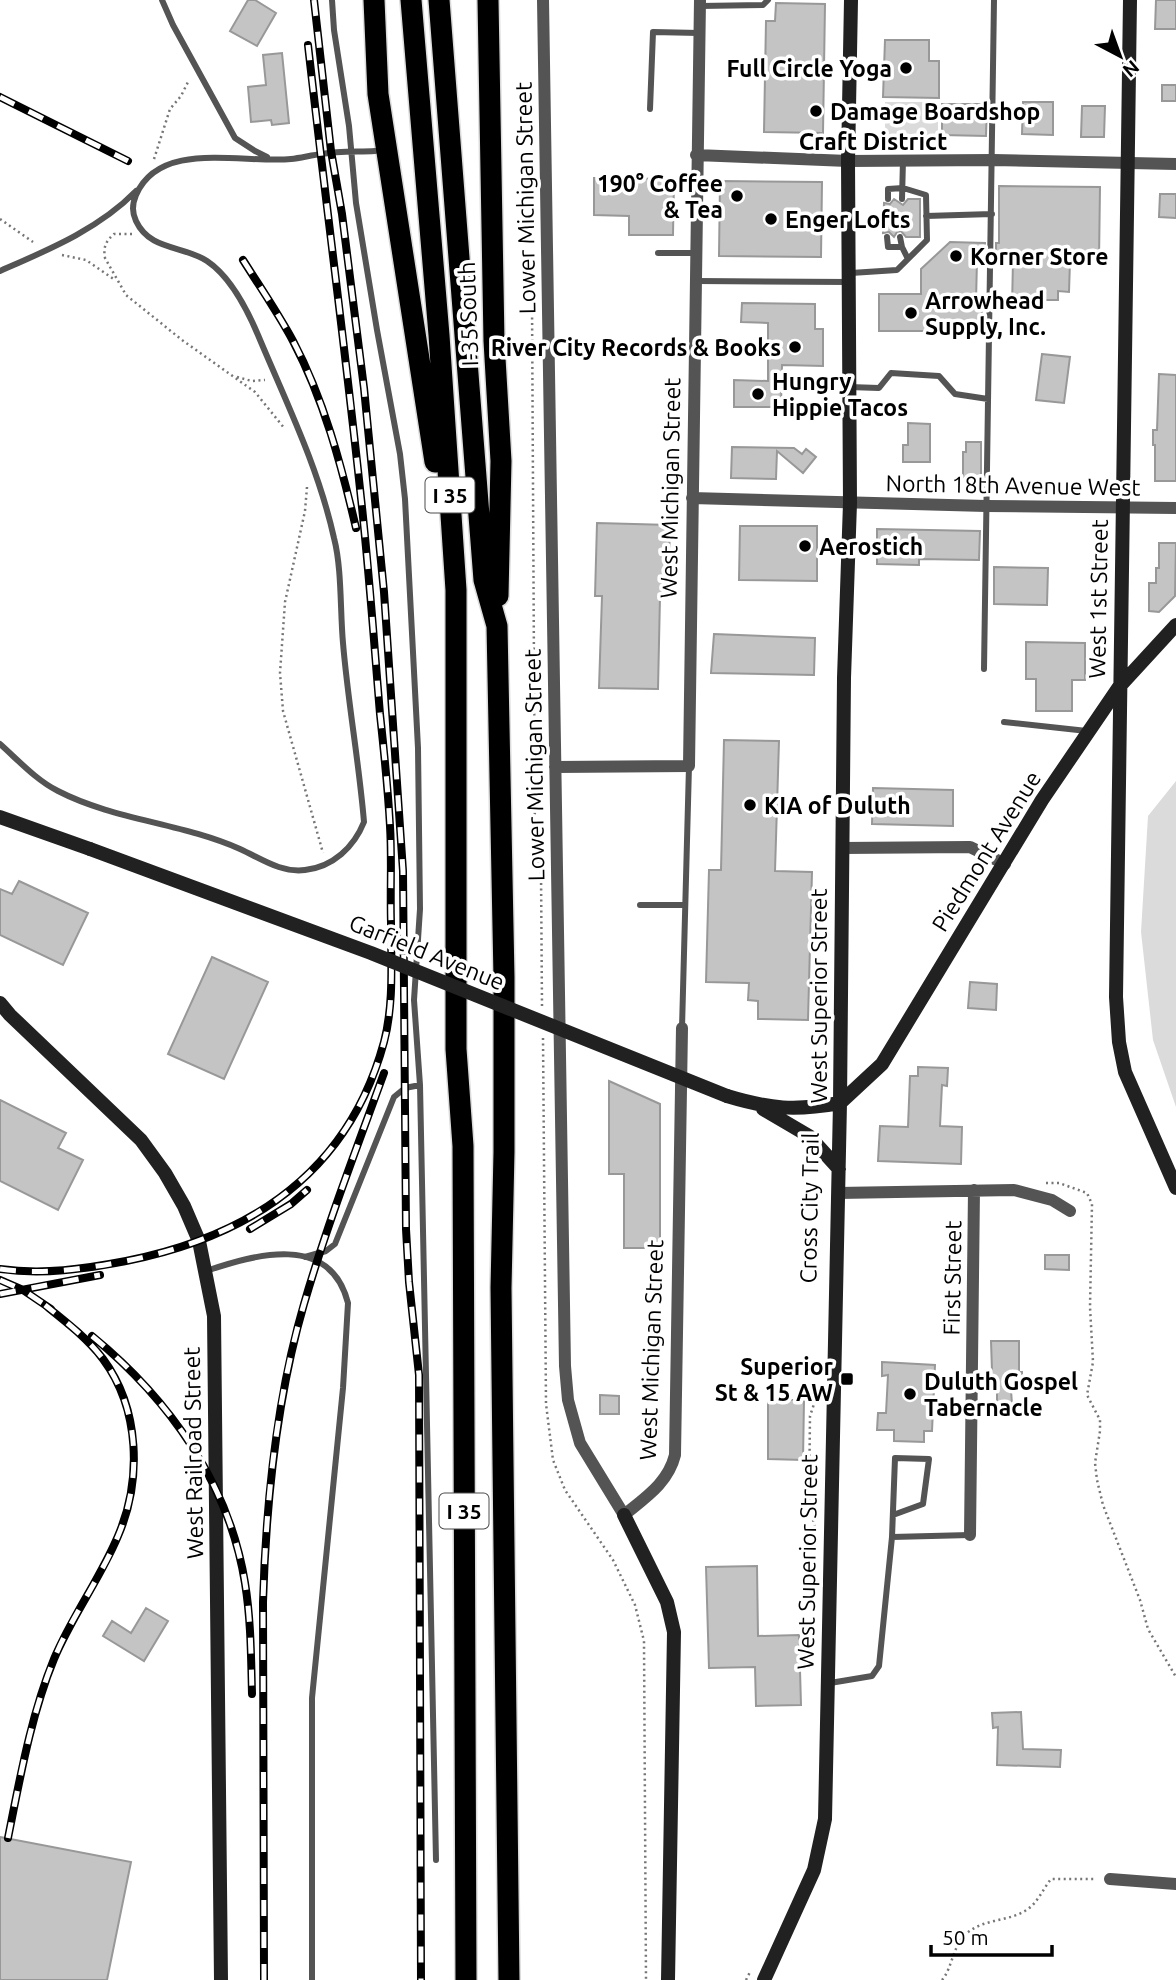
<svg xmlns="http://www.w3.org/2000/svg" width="1176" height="1980" font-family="Ubuntu,sans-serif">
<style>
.green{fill:#dbdbdb}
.building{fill:#c4c4c4;stroke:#989898;stroke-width:2}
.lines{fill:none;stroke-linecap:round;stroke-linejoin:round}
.highway-casing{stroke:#dbdbdb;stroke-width:24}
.path{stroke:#767676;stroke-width:2.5;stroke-dasharray:2 3.5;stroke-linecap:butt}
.lane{stroke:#545454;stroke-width:6}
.street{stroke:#545454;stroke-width:12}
.secondary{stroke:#212121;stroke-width:14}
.highway{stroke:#000;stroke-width:21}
.rail-casing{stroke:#000;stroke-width:8}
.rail{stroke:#fff;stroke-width:5;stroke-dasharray:16;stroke-linecap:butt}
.secondary-bridge{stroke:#212121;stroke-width:14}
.poi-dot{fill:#000;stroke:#fff;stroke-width:2.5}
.labels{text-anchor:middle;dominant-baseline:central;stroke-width:7;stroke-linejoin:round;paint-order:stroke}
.shield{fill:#fff;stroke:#4c4c4c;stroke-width:2}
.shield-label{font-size:21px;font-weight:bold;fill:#000}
.poi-label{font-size:23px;font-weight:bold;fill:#000;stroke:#fff;text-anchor:start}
.street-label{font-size:23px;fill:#000;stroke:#fff}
.neighbourhood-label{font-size:24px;font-weight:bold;fill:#000;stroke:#fff}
</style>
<rect width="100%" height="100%" fill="#fff"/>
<path class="green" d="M885,102H938V140H885Z
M1176,781V1107L1153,1040L1141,932L1148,816Z"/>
<path class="building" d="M248,0H255L276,13L257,46L230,31Z
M1156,0H1176V29H1155Z
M776,3L825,4L823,133L764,132L766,21H775Z
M885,40H929V61H939V98L883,97Z
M282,53L289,123L272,125L271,120L251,122L248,87L266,85L263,55Z
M1162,85H1176V101H1162Z
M1023,102H1053V135L1022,134Z
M942,104H987L986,136L942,135Z
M1082,106H1105L1104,137H1081Z
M594,178L674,179L673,235H629V216L594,215Z
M720,181L822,182L821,257L719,256Z
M999,186L1100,187L1099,261H1070L1069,292L1058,291V300H1045V308H1012L1013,260H996V243H999Z
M1160,194H1176V218L1159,217Z
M894,199L903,205L908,199H920V237H906L901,231L897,232L894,237L889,232L883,233L884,203L890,204Z
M950,242L985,243L984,260H977L976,302H982V325L943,324V331H879V294H921V269Z
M742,303L815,304V329H823V366L782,365L781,407H734V380L768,381V323L741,322Z
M1042,354L1070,357L1064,403L1036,400Z
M1159,374L1176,375V481H1155V445H1153V430H1157Z
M908,423L930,424V462H903V445H908Z
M966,442H981V477H963V452H966Z
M732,447L794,448L802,454L806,449L816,457L803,473L777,451L776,479L731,478Z
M597,523L670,525L668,598L660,597L658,689L599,688L602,596H595Z
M740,526H817V581L739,580Z
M877,529L980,531L979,560L919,559V565L877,564Z
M1159,543H1176L1175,596L1159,612L1149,611V583H1156V568H1159Z
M994,567L1048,568L1047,605L994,604Z
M714,634L815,638L814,675L711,673Z
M1026,642L1085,643V680H1072V711H1036V679H1026Z
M724,740L779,741L775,871L812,872L808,1020L758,1019V1001L748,1000L749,983L706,982L709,870H721Z
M873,788L953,790V826L872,824Z
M19,881L88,913L63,965L0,935V889L12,894Z
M212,957L268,982L224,1079L168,1054Z
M970,982L997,984L996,1010L968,1008Z
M918,1067L948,1068L947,1086L942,1085L940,1126L962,1127L961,1164L878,1161L880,1126L908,1127L910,1076H918Z
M609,1081L660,1104V1248H624V1174H609Z
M0,1100L66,1133L58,1148L83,1160L58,1210L0,1181Z
M1045,1255H1069V1270L1045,1269Z
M991,1341H1019V1372H1022V1390H1011L1012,1404L997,1405V1389H987L988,1371H992Z
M882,1362L935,1365L932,1431H924V1442L894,1441V1430H877L878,1413H886L888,1375L882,1376Z
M600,1395L619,1396V1414H600Z
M768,1400H804L803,1460L768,1459Z
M757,1566L758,1636L799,1635L801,1705L756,1706L755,1667L709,1668L706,1567Z
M146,1608L168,1621L144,1661L103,1636L112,1621L131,1633Z
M1021,1712L1023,1749L1061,1750L1060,1767L997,1765L998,1727L993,1728L992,1713Z
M0,1837L131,1862L107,1980H0Z"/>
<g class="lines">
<g class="highway-casing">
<path id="highway" d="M374,0L378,94L435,462
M411,0L439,335L456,590V1049L463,1146L466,1980
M439,0L484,580L497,626L504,977V1152L501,1288L509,1980
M488,0L494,341L501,461L498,596"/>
</g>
<path class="path" d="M154,159L170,109L181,96L189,80
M0,219L33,242
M132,234H114C106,241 103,247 105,258L126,295L182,340L255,392L285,429
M62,255L86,260L115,280
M532,301L535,851L541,871L542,1007
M237,377L252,381L265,380
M307,487L305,511L285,602L280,673L283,711L323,853
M543,1038L546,1404L553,1460L565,1490L613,1560L635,1605L644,1641L646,1980
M1046,1183H1059L1087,1193L1092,1204L1090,1307L1093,1362L1087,1395L1100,1420V1431L1095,1463L1097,1480L1103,1505L1140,1600L1148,1629L1176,1677
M815,1527L809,1505L810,1416L818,1392
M746,1980L750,1972
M942,1980C953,1967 952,1946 967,1933C985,1918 1010,1922 1028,1909C1038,1902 1043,1889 1051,1879H1096"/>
<path class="lane" d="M162,0L173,25L235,138L255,151L267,157
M332,0L334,30L349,126L356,203L377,330L400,454L405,499L418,748L420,909L414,1000L420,1085L436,1860
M700,6L763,5L768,0
M650,109L653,32L699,33
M902,199L903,160
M926,216L992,214
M887,237L888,247H902
M900,237L902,247L908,259
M658,253H695
M0,271C48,250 99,229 136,191
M851,273L897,270L927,240L926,195L903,188L888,189V199
M697,281L849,282
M849,387L879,388L891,373L939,376L955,394L988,399
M984,669L994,0
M1004,722L1087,731
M0,744C18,760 36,780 58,791C114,820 182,823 240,849C262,859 281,873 305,870C333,867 354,847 364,822C359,762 348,703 343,643C340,610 342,569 334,538C318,466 286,402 258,335C247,309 231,277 207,261C183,245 150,251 136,221C132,212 132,205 136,195C160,139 243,164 291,159C301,158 312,155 322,154C339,151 357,152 375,151
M640,905H685
M682,1028L689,766
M305,1257L326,1251L335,1244L394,1097L405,1088L420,1085
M206,1271C254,1255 330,1232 348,1303L343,1388L312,1698V1980
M892,1537L895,1458L929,1459L923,1504L893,1515
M830,1683L872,1676L879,1666L892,1537L970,1535"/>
<path class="street" d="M543,0L565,1366L568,1400L580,1443L624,1515C646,1497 668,1483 675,1455L682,1028
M696,155L848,161L993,160L1176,164
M692,498L986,506L1176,508
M555,767L689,766L700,0
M842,848L970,847L1005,864
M838,1193L1014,1190L1052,1200L1070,1211
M970,1535L974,1190
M1110,1879L1176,1884"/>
<path class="secondary" d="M1130,0L1116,997L1119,1042L1125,1072L1176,1188
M0,817L90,849
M0,1003L10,1015L141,1140L165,1173L184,1206L199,1241L214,1316L221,1980
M727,1096C770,1109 795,1111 840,1103
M840,1103L882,1064L1042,800L1119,687L1176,625
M763,1109L809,1136L839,1169
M624,1515L667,1602L674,1632L668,1980
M764,1980L814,1870L825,1819L840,1103L844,678L850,503L848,161L851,0"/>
<use href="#highway" class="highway"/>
<g class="rail-casing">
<path id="rail" d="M314,0L331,151L342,214L364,388L384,592L403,871L406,1229L409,1282L419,1375L421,1980
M0,97L128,161
M243,260C260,287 278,313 293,341C324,400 341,464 356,528
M250,1229L291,1204L307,1190
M0,1269C43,1275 84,1269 126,1261C252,1236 349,1171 384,1042C394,1004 391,962 391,923C390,891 392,858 390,826C388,789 384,751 380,714C374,642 369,570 361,498C345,347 325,196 308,45
M0,1280L23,1290L51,1309
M0,1294L100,1275
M92,1336C169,1399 229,1483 245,1583C251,1620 251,1657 252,1694
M8,1838C20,1778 31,1715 54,1659C72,1616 100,1579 118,1536C142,1480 140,1409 103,1359C87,1338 65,1321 45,1305
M264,1980L263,1602C266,1502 276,1400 304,1304C327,1225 356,1150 384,1073"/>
</g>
<use href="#rail" class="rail"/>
<path class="secondary-bridge" d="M90,849L371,953L727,1096"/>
</g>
<g class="poi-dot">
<circle cx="906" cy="68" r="7"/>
<circle cx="816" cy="111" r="7"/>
<circle cx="737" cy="196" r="7"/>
<circle cx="771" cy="219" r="7"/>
<circle cx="956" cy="256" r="7"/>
<circle cx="911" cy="313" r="7"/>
<circle cx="795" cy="347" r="7"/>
<circle cx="758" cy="394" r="7"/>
<circle cx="805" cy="546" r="7"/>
<circle cx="750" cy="805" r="7"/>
<rect x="840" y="1372" width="14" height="14" rx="3.5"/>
<circle cx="910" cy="1394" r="7"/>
</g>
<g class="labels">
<g class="shield">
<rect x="425.5" y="477.5" width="49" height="35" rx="5"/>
<rect x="439.5" y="1493.5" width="49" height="35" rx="5"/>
</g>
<g class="shield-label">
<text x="450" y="495">I 35</text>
<text x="464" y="1511">I 35</text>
</g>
<g class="poi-label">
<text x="892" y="68" text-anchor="end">Full Circle Yoga</text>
<text x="830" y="111">Damage Boardshop</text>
<text x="723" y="183" text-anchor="end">190° Coffee<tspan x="723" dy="26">&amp; Tea</tspan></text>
<text x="785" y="219">Enger Lofts</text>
<text x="970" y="256">Korner Store</text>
<text x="925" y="300">Arrowhead<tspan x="925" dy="26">Supply, Inc.</tspan></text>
<text x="781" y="347" text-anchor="end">River City Records &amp; Books</text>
<text x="772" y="381">Hungry<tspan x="772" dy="26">Hippie Tacos</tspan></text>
<text x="819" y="546">Aerostich</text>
<text x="764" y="805">KIA of Duluth</text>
<text x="833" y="1366" text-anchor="end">Superior<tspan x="833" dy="26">St &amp; 15 AW</tspan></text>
<text x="924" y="1381">Duluth Gospel<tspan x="924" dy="26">Tabernacle</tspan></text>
</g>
<g class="street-label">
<text transform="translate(525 198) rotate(-91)">Lower Michigan Street</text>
<text transform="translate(468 314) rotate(-92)">I-35 South</text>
<text transform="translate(1013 485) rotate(1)">North 18th Avenue West</text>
<text transform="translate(670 488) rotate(-89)">West Michigan Street</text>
<text transform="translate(1098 599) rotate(-89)">West 1st Street</text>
<text transform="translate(534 765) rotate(-91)">Lower Michigan Street</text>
<text transform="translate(986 851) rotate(-58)">Piedmont Avenue</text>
<text transform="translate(427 952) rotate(22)">Garfield Avenue</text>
<text transform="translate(818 996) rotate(-90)">West Superior Street</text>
<text transform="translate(809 1208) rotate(-89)">Cross City Trail</text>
<text transform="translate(952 1278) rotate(-89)">First Street</text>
<text transform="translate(651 1350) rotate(-88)">West Michigan Street</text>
<text transform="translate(193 1453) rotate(-91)">West Railroad Street</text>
<text transform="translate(807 1562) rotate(-89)">West Superior Street</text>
</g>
<g class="neighbourhood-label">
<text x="873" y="141">Craft District</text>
</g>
</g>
<g transform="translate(1120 56) rotate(139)" stroke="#ffffff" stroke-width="5" paint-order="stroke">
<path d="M0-5L12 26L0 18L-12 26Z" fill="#000000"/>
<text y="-10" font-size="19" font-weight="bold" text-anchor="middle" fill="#000000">N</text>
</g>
<path d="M931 1945v10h121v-10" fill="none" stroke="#000000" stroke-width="3.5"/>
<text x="942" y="1945" font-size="21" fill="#000000" stroke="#ffffff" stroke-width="5" paint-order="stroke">50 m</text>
</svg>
